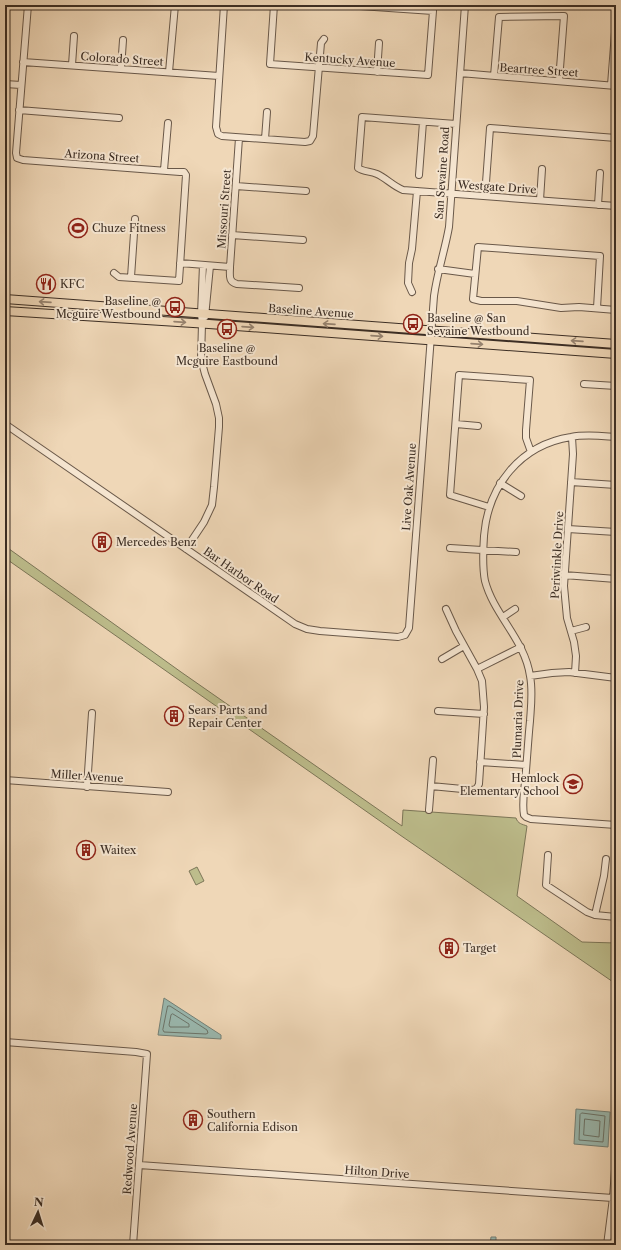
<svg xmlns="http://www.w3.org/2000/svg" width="621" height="1250" font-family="'Libre Caslon Text',serif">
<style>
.green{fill:#bdbd8c;stroke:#7c7658}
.water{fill:#9ab9b0;stroke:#748178}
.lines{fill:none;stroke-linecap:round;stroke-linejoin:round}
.shore{stroke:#6b746a;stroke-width:1}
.minor-casing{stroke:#695849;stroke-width:8}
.major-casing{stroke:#3c2e24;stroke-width:10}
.minor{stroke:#f5e5d0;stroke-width:6}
.major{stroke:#efd7b7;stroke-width:8}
.oneway{stroke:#96826e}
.labels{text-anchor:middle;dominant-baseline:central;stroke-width:4;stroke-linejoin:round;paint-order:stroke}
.street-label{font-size:11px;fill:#3c2e24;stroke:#f5e5d0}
.poi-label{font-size:11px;fill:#3c2e24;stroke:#f5e5d0;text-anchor:start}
</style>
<rect width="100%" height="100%" fill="#efd7b7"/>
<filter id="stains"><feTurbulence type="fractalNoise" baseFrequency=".005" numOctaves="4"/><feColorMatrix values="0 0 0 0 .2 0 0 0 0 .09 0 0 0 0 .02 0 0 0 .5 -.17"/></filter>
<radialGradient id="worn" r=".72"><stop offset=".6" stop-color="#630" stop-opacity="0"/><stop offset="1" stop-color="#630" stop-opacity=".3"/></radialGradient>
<path class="green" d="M5,546L181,672L402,826L403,810L516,818C518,824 522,824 527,826L517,896L582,942L616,943V984L400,835L5,558Z
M197,867L204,881L196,885L189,871Z"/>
<path class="water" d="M164,998L221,1035V1039L158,1035Z
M576,1109L610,1112L608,1147L574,1144Z
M491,1237H496V1241L502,1242V1245H490Z"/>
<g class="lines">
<path class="shore" d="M168,1006H170L207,1030L208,1033L206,1034L164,1032L163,1030Z
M173,1014L189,1024V1027H170L169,1025L171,1015Z
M582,1113L605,1116L603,1142L579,1140L580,1115Z
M585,1119L600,1121L599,1137L584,1135Z"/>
<g class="minor-casing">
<path id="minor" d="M28,5L16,153L17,158L23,160L180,172H184L186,175L179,281L119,277L114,273
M224,5L216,127L218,134L222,136L305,142L310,141L313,136L321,43L324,39
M274,5L270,64L428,75L433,11L345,5
M23,62L219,76
M72,65L74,36
M121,69L123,40
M169,72L175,5
M377,72L379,43
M460,73L616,86
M494,76L499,17L564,16L559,81
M5,84L21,85
M611,85L616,19
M19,110L119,118
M456,124L362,117L358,168C364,172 370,171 377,174C386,178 393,186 403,190L616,206
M239,138L230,267C230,275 228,282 237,284L299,288
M265,139L267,112
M164,170L168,123
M419,175L423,122
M236,186L306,191
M485,196L490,128L616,138
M540,200L542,169
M598,205L600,173
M232,235L303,240
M180,263L230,267
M438,269L475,274
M131,277L135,219
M412,292L408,283L409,263L412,249L417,191
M597,308L600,256L478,247L473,299L481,301H517L561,308L579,307L616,310
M205,317L210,266
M584,384L616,386
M5,424L295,624L307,629L320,631L398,637L405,635L409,628L434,296C437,273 445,250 449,227L465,5
M456,424L478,426
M572,437L573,454L564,586L567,618L574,642L576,656L575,673
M616,437C601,436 586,434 571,437C520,445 488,486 484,536C483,551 482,566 485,581C494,615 525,640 530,676C533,691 531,706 530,721C528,741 527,761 525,782C524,792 522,804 524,815L526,817L531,819L616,825
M571,482L616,485
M500,483L521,496
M489,507L450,495L459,375L530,380L526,430V438L531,452
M568,529L616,532
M450,548L516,552
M186,549L204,522L212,505L214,487L219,427V418L216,404L205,374L201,359L202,324L201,314L203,265
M564,575L616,579
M503,617L515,609
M571,631L586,627
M442,659L464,646
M477,669L521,647
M530,676L552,673L569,672L616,678
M438,711L484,714
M480,762L526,765
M5,780L168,792
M431,786L473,790L477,788L479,784L484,707L482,681L477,669L456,631L446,609
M87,787L92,713
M429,810L433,760
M548,855L546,885L587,912L595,915L616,917
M595,915L604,876L606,859
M5,1042L136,1052L147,1054L133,1245
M139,1165L613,1198
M607,1245L613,1198L616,1155"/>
</g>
<g class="major-casing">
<path id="major" d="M5,299L616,344
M5,311L209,324L616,354"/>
</g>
<use href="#minor" class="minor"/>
<use href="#major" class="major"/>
</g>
<defs><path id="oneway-shaft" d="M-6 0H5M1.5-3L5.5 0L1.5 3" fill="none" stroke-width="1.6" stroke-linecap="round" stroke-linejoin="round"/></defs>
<g class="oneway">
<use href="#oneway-shaft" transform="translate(45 302) rotate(-176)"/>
<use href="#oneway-shaft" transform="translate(180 322) rotate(4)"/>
<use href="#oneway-shaft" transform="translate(329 324) rotate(-176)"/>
<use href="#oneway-shaft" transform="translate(248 327) rotate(4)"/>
<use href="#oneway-shaft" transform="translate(377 336) rotate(4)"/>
<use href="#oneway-shaft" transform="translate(577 341) rotate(-176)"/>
<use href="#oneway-shaft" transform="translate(477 344) rotate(4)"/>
</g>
<defs>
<g id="stadium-ring" transform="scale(1)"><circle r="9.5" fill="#f5e5d0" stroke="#8f2418" stroke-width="1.5"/><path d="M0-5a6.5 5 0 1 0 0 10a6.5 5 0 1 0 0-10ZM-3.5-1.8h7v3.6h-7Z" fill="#8f2418"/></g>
<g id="restaurant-ring" transform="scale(1)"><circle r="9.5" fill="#f5e5d0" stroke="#8f2418" stroke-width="1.5"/><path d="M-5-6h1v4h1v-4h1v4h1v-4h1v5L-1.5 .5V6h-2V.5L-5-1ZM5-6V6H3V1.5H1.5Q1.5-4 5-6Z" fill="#8f2418"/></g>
<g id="bus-ring" transform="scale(1)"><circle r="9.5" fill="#f5e5d0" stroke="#8f2418" stroke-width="1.5"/><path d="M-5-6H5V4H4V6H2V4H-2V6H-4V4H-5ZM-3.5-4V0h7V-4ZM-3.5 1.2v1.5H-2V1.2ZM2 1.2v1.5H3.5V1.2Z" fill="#8f2418"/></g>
<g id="building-ring" transform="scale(1)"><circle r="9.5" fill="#f5e5d0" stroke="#8f2418" stroke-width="1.5"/><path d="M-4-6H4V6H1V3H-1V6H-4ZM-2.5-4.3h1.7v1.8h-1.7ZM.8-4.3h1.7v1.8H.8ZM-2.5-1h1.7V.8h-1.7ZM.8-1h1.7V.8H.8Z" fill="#8f2418"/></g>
<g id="school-ring" transform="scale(1)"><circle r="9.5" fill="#f5e5d0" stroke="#8f2418" stroke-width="1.5"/><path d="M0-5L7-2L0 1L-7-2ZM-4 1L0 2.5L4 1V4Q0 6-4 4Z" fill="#8f2418"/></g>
</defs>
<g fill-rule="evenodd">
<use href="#stadium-ring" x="78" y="228"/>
<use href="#restaurant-ring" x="46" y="284"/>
<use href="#bus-ring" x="175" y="307"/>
<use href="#bus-ring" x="413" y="324"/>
<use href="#bus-ring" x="227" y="329"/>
<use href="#building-ring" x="102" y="542"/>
<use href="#building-ring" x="174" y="716"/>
<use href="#school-ring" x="573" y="784"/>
<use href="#building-ring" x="86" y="850"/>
<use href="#building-ring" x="449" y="948"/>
<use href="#building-ring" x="193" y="1120"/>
</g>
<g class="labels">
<g class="street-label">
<text transform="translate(122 59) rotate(4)">Colorado Street</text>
<text transform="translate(350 60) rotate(4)">Kentucky Avenue</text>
<text transform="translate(539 70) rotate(4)">Beartree Street</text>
<text transform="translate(102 156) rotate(4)">Arizona Street</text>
<text transform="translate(442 173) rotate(-86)">San Sevaine Road</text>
<text transform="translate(497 187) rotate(4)">Westgate Drive</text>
<text transform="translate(224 209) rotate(-86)">Missouri Street</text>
<text transform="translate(311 311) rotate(4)">Baseline Avenue</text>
<text transform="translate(409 487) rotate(-86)">Live Oak Avenue</text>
<text transform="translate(557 555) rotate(-87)">Periwinkle Drive</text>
<text transform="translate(241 575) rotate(35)">Bar Harbor Road</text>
<text transform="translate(518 719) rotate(-88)">Plumaria Drive</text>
<text transform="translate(87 776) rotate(4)">Miller Avenue</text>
<text transform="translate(130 1149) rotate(-86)">Redwood Avenue</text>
<text transform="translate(377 1172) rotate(4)">Hilton Drive</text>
</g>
<g class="poi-label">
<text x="92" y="228">Chuze Fitness</text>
<text x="60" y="284">KFC</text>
<text x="161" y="301" text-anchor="end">Baseline @<tspan x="161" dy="13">Mcguire Westbound</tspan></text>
<text x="427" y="318">Baseline @ San<tspan x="427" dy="13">Sevaine Westbound</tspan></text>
<text x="227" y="348" text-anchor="middle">Baseline @<tspan x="227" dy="13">Mcguire Eastbound</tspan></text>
<text x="116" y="542">Mercedes Benz</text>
<text x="188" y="710">Sears Parts and<tspan x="188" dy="13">Repair Center</tspan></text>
<text x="559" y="778" text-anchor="end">Hemlock<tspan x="559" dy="13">Elementary School</tspan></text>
<text x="100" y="850">Waitex</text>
<text x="463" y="948">Target</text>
<text x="207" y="1114">Southern<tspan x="207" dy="13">California Edison</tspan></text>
</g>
</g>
<rect width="621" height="1250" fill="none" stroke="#efd7b7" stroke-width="20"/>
<rect x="6" y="6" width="609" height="1238" fill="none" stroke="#3c2e24" stroke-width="2"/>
<rect x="10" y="10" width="601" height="1230" fill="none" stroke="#3c2e24"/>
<g transform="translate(38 1212) rotate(4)" stroke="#f5e5d0" stroke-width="3" paint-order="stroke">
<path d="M0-3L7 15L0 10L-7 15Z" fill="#3c2e24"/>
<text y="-6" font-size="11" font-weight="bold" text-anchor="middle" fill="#3c2e24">N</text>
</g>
<rect width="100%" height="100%" filter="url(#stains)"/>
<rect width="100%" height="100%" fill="url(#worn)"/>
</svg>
